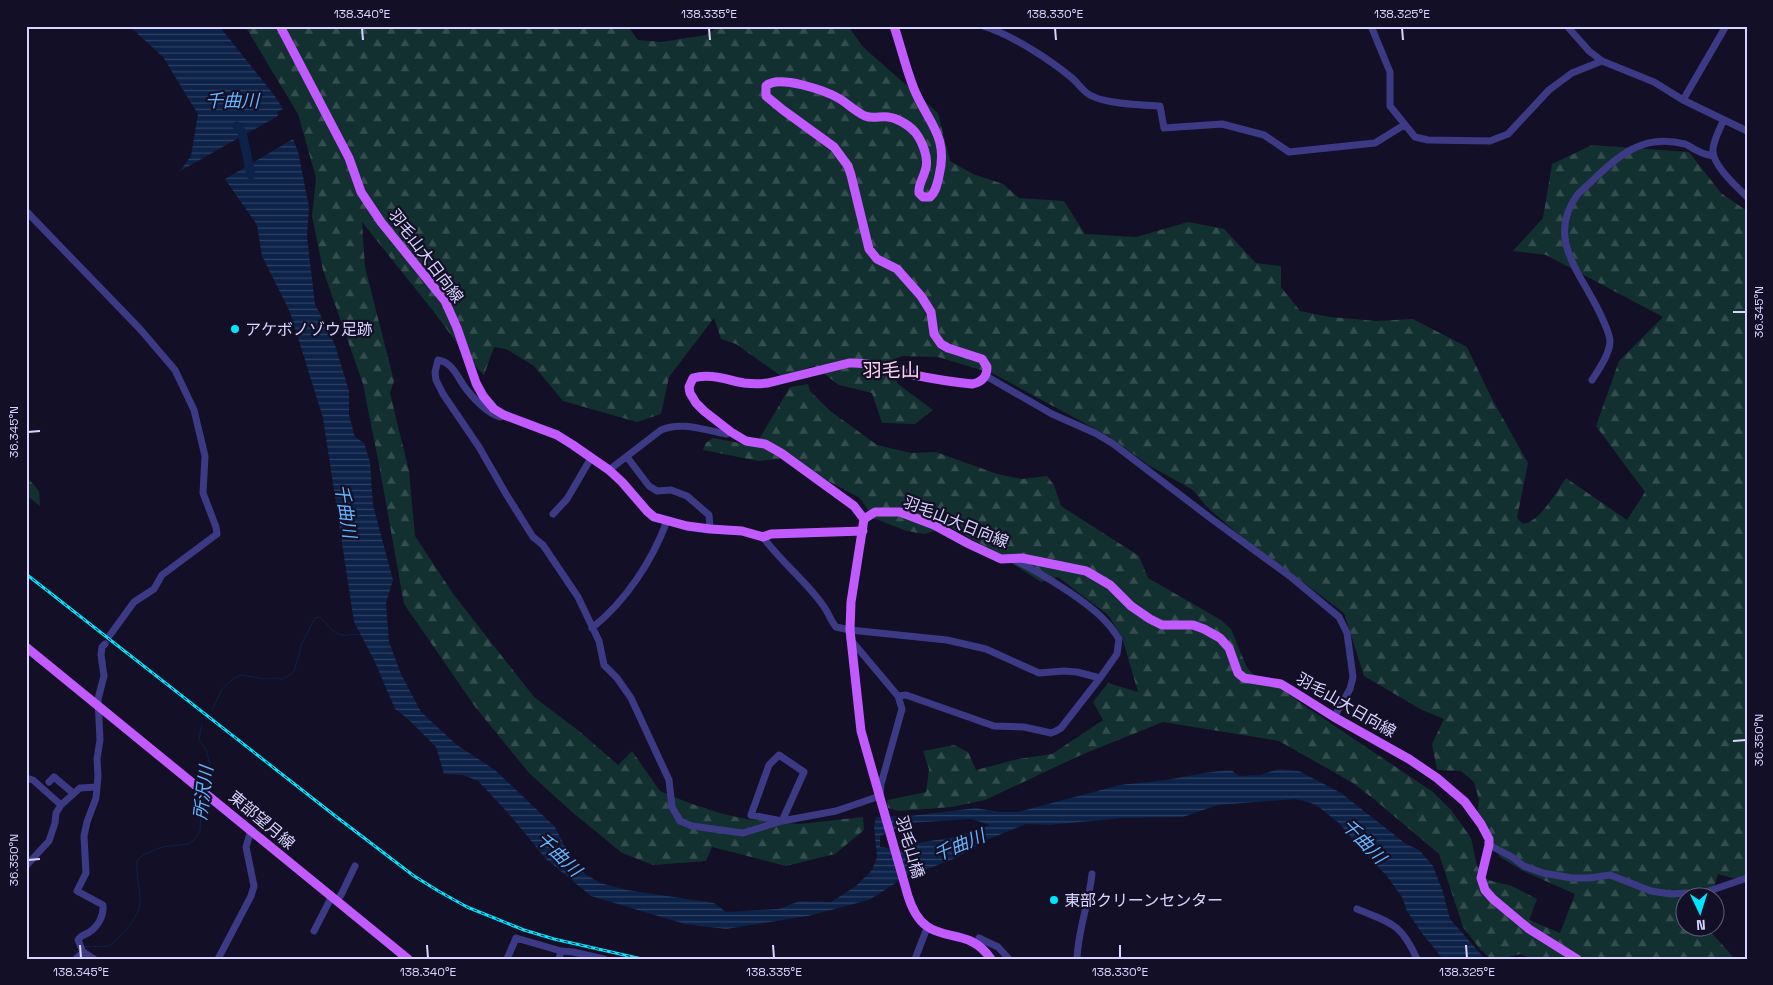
<svg xmlns="http://www.w3.org/2000/svg" width="1773" height="985" font-family="'Space Grotesk','Noto Sans JP',sans-serif">
<style>
.forest{fill:url(#forest-firs)}
.water{fill:url(#water-rules);fill-rule:evenodd}
.lines{fill:none;stroke-linecap:round;stroke-linejoin:round}
.stream{stroke:#0c2248;stroke-width:1}
.river{stroke:#0c2248;stroke-width:9}
.minor{stroke:#3d3a85;stroke-width:7}
.major{stroke:#c25bff;stroke-width:9}
.rail-casing{stroke:#00e5ff;stroke-width:3}
.rail{stroke:#130f26;stroke-width:1;stroke-dasharray:4;stroke-linecap:butt}
.ticks{fill:none;stroke:#d9d4ff;stroke-width:2}
.poi-dot{fill:#00e5ff;stroke:#130f26;stroke-width:2}
.labels{text-anchor:middle;dominant-baseline:central;stroke-width:4.5;stroke-linejoin:round;paint-order:stroke}
.street-label{font-size:16px;fill:#d9d4ff;stroke:#130f26}
.poi-label{font-size:16px;fill:#d9d4ff;stroke:#130f26;text-anchor:start}
.water-label{font-size:18px;font-style:italic;fill:#62b6ff;stroke:#130f26}
.quarter-label{font-size:19px;fill:#ffd6f0;stroke:#130f26}
.neatline{fill:none;stroke:#d9d4ff;stroke-width:2}
.ticks-label{font-size:12px;text-anchor:middle;fill:#d9d4ff}
</style>
<defs>
<pattern id="forest-firs" width="22" height="20" patternUnits="userSpaceOnUse" patternTransform="scale(1.25)"><rect width="22" height="20" fill="#12302f"/><path d="M5 1l3.5 6h-7zM16 11l3.5 6h-7z" fill="#344d4e"/></pattern>
<pattern id="water-rules" width="6" height="5" patternUnits="userSpaceOnUse" patternTransform="scale(1.25)"><rect width="6" height="5" fill="#0c2248"/><path d="M0 2.5h6" fill="none" stroke="#2f4163"/></pattern>
</defs>
<rect width="100%" height="100%" fill="#130f26"/>
<path class="forest" d="M245,26H628L638,40L661,42L706,35L719,26H848L863,47L938,113L950,161L973,174L1003,184L1019,198L1064,201L1085,234L1136,237L1188,222L1224,229L1256,263L1281,266V287L1300,311L1330,317L1376,321L1413,319L1467,347L1491,397L1528,463L1517,518L1523,524C1540,522 1556,492 1566,478L1627,520L1645,492L1596,426L1619,361L1663,317L1546,255L1513,251L1543,218L1552,164L1592,145L1689,152L1721,193L1747,211V882L1718,874L1711,897L1686,898V928H1710V931L1735,959H1533L1520,954L1501,959H1491L1480,949L1463,927L1439,854L1375,800L1353,783L1279,741L1163,722L1081,755L985,800L952,807L899,811L888,808L887,800L926,792L929,769L923,751L954,745L968,752L976,770L1018,759L1052,754L1103,720L1093,702L1108,683L1138,692L1122,637L1108,615L1058,577L1041,582L988,548L950,527L924,534L907,531L873,518L860,498L785,458L759,461L703,450L706,443L713,438L755,446L790,387L808,384L810,391L829,410L877,445L911,453L936,452L997,474L1022,479L1047,476L1054,485L1061,506L1139,556L1148,578L1221,620L1231,629L1247,668L1253,674L1277,684L1302,704L1433,792L1452,811L1471,838L1477,866L1488,880L1512,886L1537,899L1529,920L1560,933L1575,894L1523,871L1500,857L1477,814L1479,800L1474,782L1461,771L1437,770L1432,744L1444,719L1422,710L1364,676L1344,613L1279,564L1253,547L1207,507L1193,490L1150,466L1110,437L994,374L938,357L902,356L888,362L898,384L933,410L915,424L882,423L872,393L839,385L814,366L781,376L736,344L721,339L714,318L669,377L661,414L637,422L563,401L534,366L506,349L494,347L484,375L470,361L434,312L362,222L365,267L394,381L390,393L409,471L415,536L454,595L534,697L579,731L618,765L632,751L660,791L689,803L723,814L746,819L799,824L863,817L864,830L835,854L786,866L712,847L706,861L653,865L622,853L572,812L529,773L476,708L404,604L380,470L363,384L323,270L312,216L316,178L298,114Z
M26,476L39,491L40,506L26,495Z"/>
<path class="water" d="M129,26H219L275,96L283,109L277,112L278,116L180,171L191,156L198,114L163,57Z
M293,139L298,151L309,207L307,237L315,304L335,345L349,391V415L355,437L364,443L370,462L373,505L393,580L386,603L389,642L401,674L421,712L457,745L495,770L555,827L566,849L585,874L600,883L627,890L714,903L726,912L779,909L800,901L831,902L856,886L872,870L877,857L874,826L876,817L910,816L976,808L999,812H1018L1120,785L1166,780L1210,772L1231,770L1239,776L1260,775L1278,769L1299,771L1341,793L1406,844L1419,850L1433,866L1443,892L1450,919L1485,959H1443L1421,932L1407,911L1402,897L1386,875L1360,849L1340,824L1320,808L1311,803L1295,799L1218,805L1183,817L1124,818L1048,825L1026,824L984,841L956,858L920,872L910,874L869,900L808,916L726,929L685,924L591,896L546,859L509,814L478,781L463,775L444,774L436,747L408,719L395,709L375,662L354,622L323,418L290,312L262,256L257,225L225,179ZM971,819L990,825L960,836L918,843L902,850L880,847V836L909,823Z"/>
<g class="lines">
<path class="stream" d="M212,710L222,689L233,679L241,675L266,679L274,678L283,679L291,674L294,671L299,655L301,645L315,618L320,617C327,623 333,634 342,635C349,636 355,632 362,636
M202,724L199,739L206,750L210,764L207,789
M83,947C91,945 106,948 111,945C115,942 121,935 125,931C151,901 135,893 137,860L145,854L162,847L188,844L194,840L200,831L201,809L204,797
M70,959L78,950"/>
<path class="river" d="M237,126L242,132L251,175"/>
<path class="minor" d="M983,26C1012,35 1049,59 1072,78C1079,84 1084,93 1092,96C1107,104 1142,105 1160,106L1164,128L1222,124L1264,135L1289,152L1375,143L1404,125
M1371,26L1390,72V106L1415,137L1428,140L1490,141L1508,134L1549,90L1572,73L1602,61
M1567,26L1589,51L1602,61L1654,82L1683,100L1747,131
M1683,100L1726,26
M1723,121C1720,129 1713,141 1713,150C1712,165 1737,187 1747,197
M26,211L140,329L175,370L194,410L205,456L203,493L216,527L217,534L162,575L154,589L134,602L110,635
M986,376L1052,414L1095,433L1112,443L1213,520L1291,577L1339,617L1347,633L1353,677L1350,689L1334,717
M1592,380C1599,369 1609,355 1610,342C1610,334 1606,327 1603,320C1585,277 1543,240 1578,194C1611,164 1636,131 1685,144C1690,146 1693,149 1698,151C1703,154 1708,155 1713,156
M504,415L500,417C488,413 475,400 467,390C458,379 453,362 438,360L435,372L436,380L443,394L479,447L506,494L533,537L543,545L578,597L599,641L604,665L617,678L631,698L669,780L672,807L680,821L692,826L743,833L782,821L836,811L880,796L881,784L902,709L898,696L850,639
M627,457L649,486L657,491L671,490L687,496L709,515L710,529
M609,470L661,430C681,421 704,430 726,434L731,432
M553,514L567,499L591,458
M763,537C780,561 805,580 822,604C828,611 830,620 836,627L850,630L947,640L986,649L1039,673L1064,671L1077,672L1100,678
M592,628C626,601 652,561 667,521
M898,696L906,695L994,726L1024,727L1051,733L1056,731L1061,728L1100,678L1117,654L1119,639C1115,633 1112,628 1107,623C1089,602 1038,571 1012,559
M779,755L804,772L782,821L751,815L769,765Z
M26,778L33,780L61,805
M49,782L54,777L73,793
M1489,845L1512,857L1524,866L1543,873L1572,878H1589L1610,875L1651,891L1671,894L1706,892L1747,878
M26,866L49,841L55,823L56,813L61,805L80,788L97,787
M337,900L341,895L355,866
M1357,909C1391,923 1401,923 1417,959
M314,931L332,896
M979,938L998,947L1009,959
M561,951L573,952L604,959
M76,959L83,952
M94,959L83,952L78,940C81,935 84,935 88,933C98,927 104,916 103,905L77,891L86,873L84,836L87,822L96,798L98,776L97,759L100,740L98,699L104,676L101,655L102,647L105,644
M218,959L251,896L254,886L246,847L251,830
M507,959L516,938L561,951L559,959
M915,959L927,928
M1077,959C1078,930 1089,903 1092,874"/>
<path class="major" d="M280,26L349,158L361,192L381,222L445,301L457,328L476,383L483,396L494,409L504,415L557,435L573,445L609,470L622,482L647,511L654,517L687,526L710,529L742,531L763,537L771,534L863,531
M894,26C901,47 906,69 914,89C928,123 949,136 939,176C937,184 936,192 930,197H923L919,193C918,185 923,179 925,171C930,159 922,141 915,132C909,125 897,118 888,117C880,116 873,119 865,116C856,112 848,104 840,99C827,91 778,74 766,86V96L783,110L834,147L848,166L851,175L869,249L877,259L897,269L921,296L931,312L934,334L941,344L948,348L982,359L987,367C987,377 982,382 972,384C953,382 933,379 914,375C889,370 876,362 849,363L768,383C760,384 752,384 744,383C727,380 710,373 693,378L689,387L690,393L696,403L704,411L731,432L746,441L765,444L781,453L854,506L864,519L851,602L850,630L861,731L908,896C926,954 964,919 991,959
M864,519L875,512H900L934,525L969,544L1001,559L1022,558L1086,571L1110,585L1131,606L1150,619L1162,625H1193L1204,629L1220,638L1229,648L1238,673L1244,678L1281,684L1291,690L1334,717L1409,759L1437,778L1465,802L1481,824L1489,839V845L1481,878L1485,890L1493,899L1529,929L1577,959
M26,647L408,959"/>
<g class="rail-casing">
<path id="rail" d="M26,574L334,815L414,876L440,892L467,907L524,930L554,939L642,959"/>
</g>
<use href="#rail" class="rail"/>
</g>
<path class="ticks" d="M362,28L363,40M709,28L710,40M1055,28L1056,40M1402,28L1403,40M1733,312H1746M28,432L40,431M1733,741L1746,740M28,860L40,859M80,945L81,958M427,945L428,958M773,945L774,958M1120,945V958M1466,945L1467,958"/>
<g class="poi-dot">
<circle cx="235" cy="329" r="5"/>
<circle cx="1054" cy="900" r="5"/>
</g>
<g class="labels">
<g class="street-label">
<text transform="translate(426 256) rotate(53)">羽毛山大日向線</text>
<text transform="translate(956 522) rotate(22)">羽毛山大日向線</text>
<text transform="translate(1346 705) rotate(30)">羽毛山大日向線</text>
<text transform="translate(262 820) rotate(40)">東部望月線</text>
<text transform="translate(910 847) rotate(74)">羽毛山橋</text>
</g>
<g class="poi-label">
<text x="245" y="329">アケボノゾウ足跡</text>
<text x="1064" y="900">東部クリーンセンター</text>
</g>
<g class="water-label">
<text x="232" y="100">千曲川</text>
<text transform="translate(346 511) rotate(81)">千曲川</text>
<text transform="translate(203 793) rotate(-83)">所沢川</text>
<text transform="translate(1364 841) rotate(46)">千曲川</text>
<text transform="translate(959 845) rotate(-23)">千曲川</text>
<text transform="translate(559 854) rotate(44)">千曲川</text>
</g>
<g class="quarter-label">
<text x="891" y="370">羽毛山</text>
</g>
</g>
<rect width="1773" height="985" fill="none" stroke="#130f26" stroke-width="55"/>
<g transform="translate(1700 912) rotate(176)"><circle r="24" fill="#130f26" stroke="#625e7d"/>
<path d="M0-4L9 19L0 12L-9 19Z" fill="#00e5ff"/>
<text y="-8" font-size="14" font-weight="bold" text-anchor="middle" fill="#d9d4ff">N</text>
</g>
<rect x="28" y="28" width="1718" height="930" class="neatline"/>
<g class="ticks-label">
<text x="362" y="18">138.340°E</text>
<text x="709" y="18">138.335°E</text>
<text x="1055" y="18">138.330°E</text>
<text x="1402" y="18">138.325°E</text>
<text transform="translate(1759 312) rotate(-90)" y="4">36.345°N</text>
<text transform="translate(14 432) rotate(-90)" y="4">36.345°N</text>
<text transform="translate(1759 740) rotate(-90)" y="4">36.350°N</text>
<text transform="translate(14 860) rotate(-90)" y="4">36.350°N</text>
<text x="81" y="976">138.345°E</text>
<text x="428" y="976">138.340°E</text>
<text x="774" y="976">138.335°E</text>
<text x="1120" y="976">138.330°E</text>
<text x="1467" y="976">138.325°E</text>
</g>
</svg>
